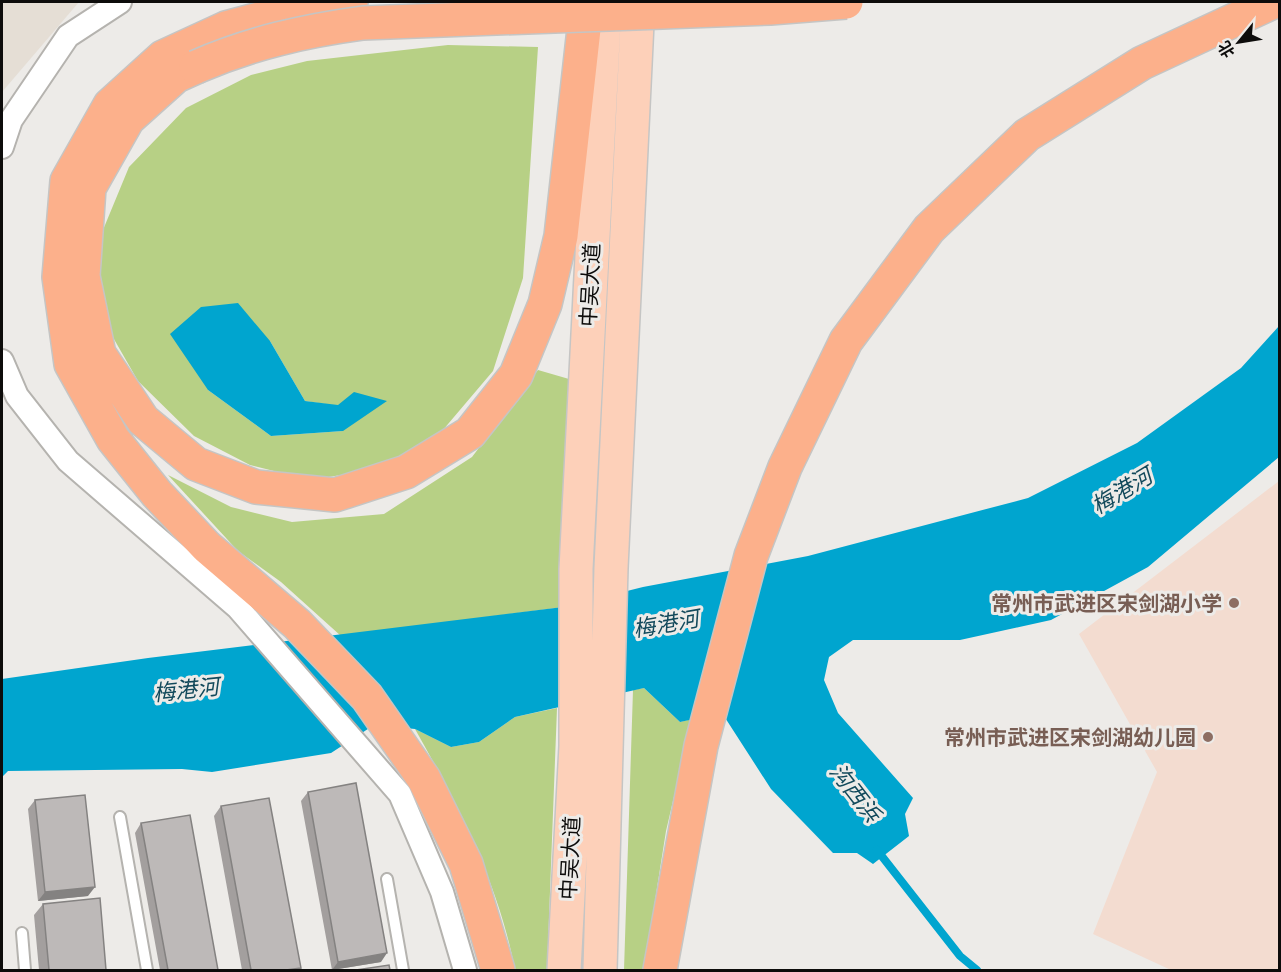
<svg xmlns="http://www.w3.org/2000/svg" width="1281" height="972" font-family="Montserrat,'Noto Sans SC',sans-serif">
<style>
.built{fill:#e5ded5}
.education{fill:#f3dcd0}
.green{fill:#b7d085;fill-rule:evenodd}
.water{fill:#00a5cf}
.lines{fill:none;stroke-linecap:round;stroke-linejoin:round}
.stream{stroke:#00a5cf;stroke-width:8}
.lane-casing{stroke:#b5b3af;stroke-width:14}
.street-casing{stroke:#b5b3af;stroke-width:26}
.primary-casing{stroke:#c5c5c4;stroke-width:36}
.highway-casing{stroke:#c5c5c4;stroke-width:36}
.lane{stroke:#fff;stroke-width:10}
.street{stroke:#fff;stroke-width:22}
.primary{stroke:#fdd0b9;stroke-width:33}
.highway{stroke:#fcb08b;stroke-width:33}
.highway-bridge-casing{stroke:#c5c5c4;stroke-width:36;stroke-linecap:butt}
.highway-bridge{stroke:#fcb08b;stroke-width:33}
.wall{fill:#a39f9e}
.shaded-wall{fill:#848281}
.building{fill:#bdb9b8;stroke:#848281;stroke-width:1.5}
.education-dot{fill:#8d6e63;stroke:#edebe8;stroke-width:2}
.labels{text-anchor:middle;dominant-baseline:central;stroke-width:6;stroke-linejoin:round;paint-order:stroke}
.street-label{font-size:21px;fill:#0d0c0b;stroke:#edebe8}
.education-label{font-size:21px;font-weight:bold;fill:#785e54;stroke:#edebe8;text-anchor:end}
.water-label{font-size:22px;font-style:italic;fill:#12495b;stroke:#edebe8}
</style>
<rect width="100%" height="100%" fill="#edebe8"/>
<path class="built" d="M2,2H79L2,92Z"/>
<path class="education" d="M1279,481V970H1171L1093,934L1157,772L1079,634Z"/>
<path class="green" d="M448,45L538,47L523,278L493,371L437,437L378,469L310,480L250,465L194,436L138,381L103,320L98,242L129,167L186,108L251,75L307,61ZM270,341L305,401L339,406L343,431L271,436L208,390Z
M538,370L569,379L563,607L341,636L281,582L238,551L168,475L231,507L292,522L384,514L472,457Z
M644,688L680,722L692,719L666,831L644,970H624L633,690Z
M557,708L547,970H515C499,884 458,805 415,729L451,747L479,742L515,717Z"/>
<path class="water" d="M238,303L270,341L305,401L338,405L354,392L387,401L343,431L271,436L208,390L170,334L201,307Z
M1279,326V457L1148,567L1051,620L960,640H853L829,657L824,680L838,713L913,798L905,814L909,836L873,864L857,853H833L771,789L722,713L680,722L644,688L515,717L479,742L451,747L415,729L374,725L331,753L212,772L182,769L8,771L2,777V679L148,658L563,607L643,587L808,556L1028,498L1137,443L1241,368Z"/>
<g class="lines">
<path class="stream" d="M877,850L960,956L977,970"/>
<g class="lane-casing">
<path id="lane" d="M120,817L147,970
M387,879L403,970
M22,933L25,970"/>
</g>
<g class="street-casing">
<path id="street" d="M2,147L11,120L68,36L120,2
M2,361L17,396L68,461L238,608L400,794L442,892L465,970"/>
</g>
<g class="primary-casing">
<path id="primary" d="M564,970L576,746V569L605,2
M600,970L611,568L638,2"/>
</g>
<g class="highway-casing">
<path id="highway" d="M351,2L293,10L226,28L163,57L110,105L67,181L59,277L71,364L113,439L157,494L207,547L297,624L367,697L424,779L466,864L498,970
M196,67L176,76L128,119L89,188L83,276L99,354L143,420L196,464L256,487L335,495L406,472L470,433L516,375L545,304L561,236L587,2
M660,970L701,746L751,556L785,467L846,341L929,229L1027,135L1142,63L1273,2"/>
</g>
<use href="#lane" class="lane"/>
<use href="#street" class="street"/>
<use href="#primary" class="primary"/>
<use href="#highway" class="highway"/>
<g class="highway-bridge-casing">
<path id="highway-bridge" d="M196,67C251,43 304,31 363,23L770,8L846,2"/>
</g>
<use href="#highway-bridge" class="highway-bridge"/>
</g>
<path class="wall" d="M308,792L381,962L332,970L301,801Z
M35,800L88,896L38,901L28,809Z
M221,806L301,968L299,970H242L214,816Z
M141,823L218,970H160L135,833Z
M43,904L106,970H39L34,915Z"/>
<path class="shaded-wall" d="M95,887L88,896L38,901L45,892Z
M387,953L381,962L332,970L338,962Z
M301,968L299,970H286Z"/>
<path class="building" d="M356,783L387,953L338,962L308,792Z
M85,795L95,887L45,892L35,800Z
M269,798L301,968L286,970H251L221,806Z
M190,815L218,970H168L141,823Z
M100,898L106,970H49L43,904Z
M389,965L390,970H356Z"/>
<g class="education-dot">
<circle cx="1234" cy="603" r="6"/>
<circle cx="1208" cy="737" r="6"/>
</g>
<g class="labels">
<g class="street-label">
<text transform="translate(590 285) rotate(-87)">中吴大道</text>
<text transform="translate(570 858) rotate(-87)">中吴大道</text>
</g>
<g class="education-label">
<text x="1222" y="603">常州市武进区宋剑湖小学</text>
<text x="1196" y="737">常州市武进区宋剑湖幼儿园</text>
</g>
<g class="water-label">
<text transform="translate(1122 491) rotate(-31)">梅港河</text>
<text transform="translate(666 624) rotate(-10)">梅港河</text>
<text transform="translate(186 690) rotate(-6)">梅港河</text>
<text transform="translate(855 793) rotate(52)">沟西浜</text>
</g>
</g>
<rect width="1281" height="972" fill="none" stroke="#0d0c0b" stroke-width="6"/>
<g transform="translate(1239 42) rotate(240)" stroke="#edebe8" stroke-width="4.5" paint-order="stroke">
<path d="M0-4.5L10 22L0 15L-10 22Z" fill="#0d0c0b"/>
<text y="-9" font-size="16" font-weight="bold" text-anchor="middle" fill="#0d0c0b">北</text>
</g>
</svg>
